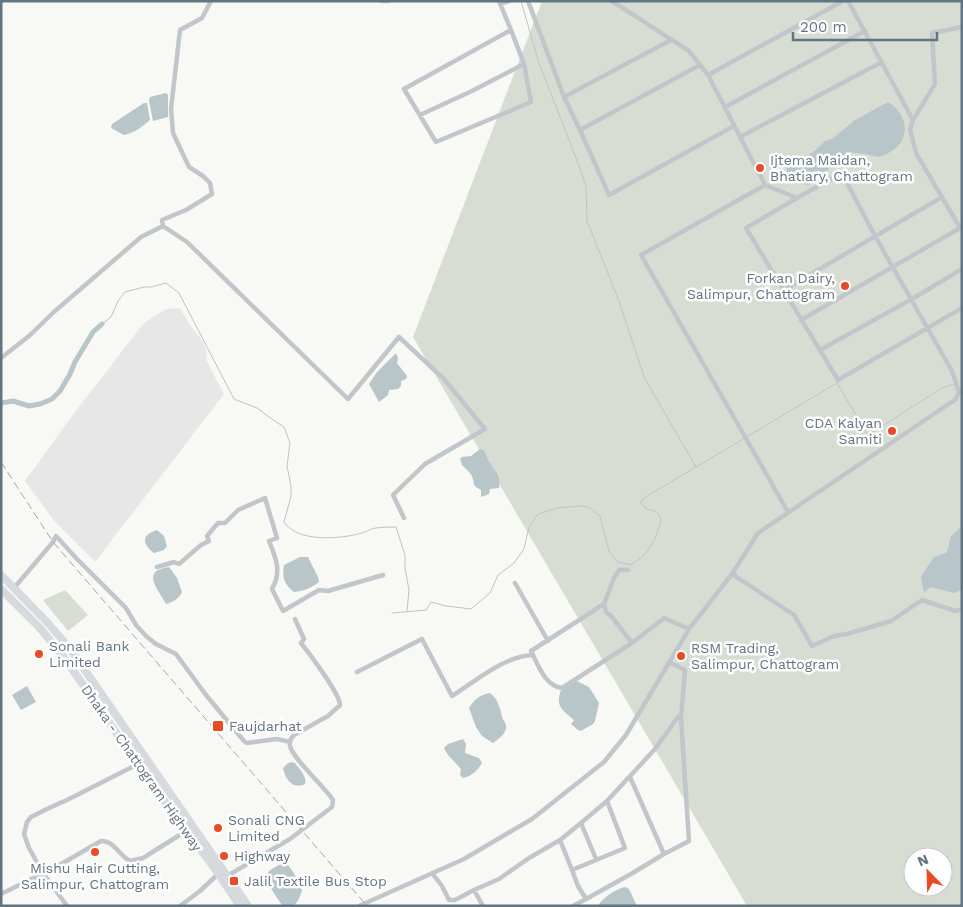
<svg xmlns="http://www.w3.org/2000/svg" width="963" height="907" font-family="'Work Sans',sans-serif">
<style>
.built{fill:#e6e7e6}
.green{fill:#d8ddd4;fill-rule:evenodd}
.water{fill:#b8c5c9}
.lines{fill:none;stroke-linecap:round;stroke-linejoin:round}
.stream{stroke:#b8c5c9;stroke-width:1}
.canal{stroke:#b8c5c9;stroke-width:5}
.street{stroke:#c1c6ca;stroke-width:4.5}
.highway{stroke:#d6dade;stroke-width:8}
.rail{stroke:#a0a8ae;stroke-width:1;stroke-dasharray:8 4;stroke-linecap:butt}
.poi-dot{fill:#e74c27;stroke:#fff;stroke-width:2}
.labels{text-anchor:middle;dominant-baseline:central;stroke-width:5;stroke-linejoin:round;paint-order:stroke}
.poi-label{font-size:14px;fill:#627581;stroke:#fff;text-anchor:start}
.street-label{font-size:14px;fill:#627581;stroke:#fff}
</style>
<rect width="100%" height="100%" fill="#f8f8f5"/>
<path class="built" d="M180,308L190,325L203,342L207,352L206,360L224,394L95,562L55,522L25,481L75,412L144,323L166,309Z"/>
<path class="green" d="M542,1H962V906H747L413,337ZM913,857H943V887H913Z
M65,590L88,615L68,631L43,600Z"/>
<path class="water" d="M166,93L168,95V117L153,121L149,101L150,97Z
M888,102C908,114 912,140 890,152C887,154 883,156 879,157C874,157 869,154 864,154C858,153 854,153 848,152L835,162L818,180L808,185C793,182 785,180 787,162L808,155L817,149L825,141L832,139L855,120Z
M144,103H147L150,120C142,127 134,133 124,135L111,128L112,124Z
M396,353L398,358L397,363L407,376L406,379L401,381V386L398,389L389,390L388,395L379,402L369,384L377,372Z
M480,449L484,450C486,454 487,459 490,463C496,473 501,475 499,488L490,489L489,494L481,497V490L476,487L473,483L474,482L471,474L462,465L460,459L462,457L471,456Z
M962,526V590L954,593L930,587L924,593L921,577L933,558L947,552L951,536Z
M157,530L164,536L167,546L164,550L154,553C142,544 141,535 157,530Z
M300,557H308L318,577L319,582C311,588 304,591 294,592C284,584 282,578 284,565Z
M169,567L177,578L182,592C179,599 173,602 166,604C158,589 140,571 169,567Z
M577,681L589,687L599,703L595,721L593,724L581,731L578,730L571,724L574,720C562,710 555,706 561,690Z
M27,686L36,702L21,710L12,695Z
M490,693C498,699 500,708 502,717C503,721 507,723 506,728C505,735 498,739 493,743L482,736L476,727L469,708C475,699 479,695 490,693Z
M463,739L466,744L465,753L479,758L482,763C477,771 472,776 463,778L460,775L461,769L448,755L444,748L448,744Z
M291,762L295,763C300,770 307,776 305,784C293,790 285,779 283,768L287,764Z
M286,863C293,870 299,881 302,891C297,903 298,906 283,906C277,897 265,884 268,872C273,868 279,864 286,863Z
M625,887L629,889L637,906H598C602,898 616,889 625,887Z"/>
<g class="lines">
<path class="stream" d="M521,1L539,63L578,163L586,186L587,221L619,301L644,377L696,467
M102,324L111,317L118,301L125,292L144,287H151L166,283L179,293L234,399L257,408L269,417L284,427L290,443L287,466L291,486V496L284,522C298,543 341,539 362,533C367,532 371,528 376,528C383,527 390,527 396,527L405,555V568L409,590L407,611
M748,436L837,383L868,435L942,388L954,384
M392,613L426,610L431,602L446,606L471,609L490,593L498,575L514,563L524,549L529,527L538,514L558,508L580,506L589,507L600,516L609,551L618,562L631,565C650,554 656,540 661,519L657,512L645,508L640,502L647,496L745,438"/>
<path class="canal" d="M1,403L13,401L29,406L40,404L52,399L60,391L70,374L75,362L93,332L102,324"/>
<path class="street" d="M382,1H388
M499,1L511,30L404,89L436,142L531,102L524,64L511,30
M528,1L564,97L580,130L609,195L734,126
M612,1L689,51L708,75
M848,1L913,120
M500,4L509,1
M962,27L932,33L935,84L913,120L910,129L916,153L960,228L962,227
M564,97L671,40
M725,107L865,31
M420,115L472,91L524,64
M580,130L700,65
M740,137L882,62
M765,185L641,255L788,512
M797,198L746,228L838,380L962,308
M163,226L187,242L348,399L399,337L444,379L485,429L425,464L393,495L404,518
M784,290L942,197
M801,320L960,228
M820,350L912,299L962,269
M1,358L29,336L55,311L141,237L163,226L162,220L186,210L212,194L210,183L203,176L189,167L173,133L171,109L180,30L202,18L211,1
M157,567L174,562L179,564L201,545L209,541L207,536L218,523H225L238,510L265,498L277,538L269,541C276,558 282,572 272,589L283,611L319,590L328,591L383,575
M628,570H619L614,578L604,604L606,612L611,616L632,643
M732,574L794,615L812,646L834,636L847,634L891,621L922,600L955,611L962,609
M515,583L548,641
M14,588L53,542L56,536L77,559L126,608L136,625L146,636L156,644L176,654L206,695L244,741L247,743L277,739L290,742
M604,604L531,651C538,665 545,686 562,688L632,643L664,618L689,629
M357,672L422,639L452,696C476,681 504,656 533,655
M630,777L664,854L689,841L681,718
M581,823L596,859
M560,840L572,870L625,848L607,801
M572,870L578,886L586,899L573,906
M432,873L442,886L449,900H455L474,890L499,879L529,858L560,840L581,823L607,801L655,749L678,717L681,718L685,670L669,662
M227,876L290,839L332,807L333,800C324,786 293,759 290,746C289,741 291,738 294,735L328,716L340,705C340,694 309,653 301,643L304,639L295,619
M474,890L483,906
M1,894L56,867L101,841C114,840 119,856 130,861L143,858L186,831
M586,899L631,874L664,854
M67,906L43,873L29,848L24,834L27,822L31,817L47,809L69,799L138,764
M180,906L200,891L218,874
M359,906L464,859L532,819L604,762L626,735L689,629L732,574L758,533L956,399L959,392L952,371L875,236L845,179L834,177L797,198L765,185L708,75L843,1"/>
<path class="highway" d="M1,575L47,622L71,650L248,906
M1,589L39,627L63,656L154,787L213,866L240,906"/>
<path class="rail" d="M1,462L53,542L367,906"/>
</g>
<g class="poi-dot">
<circle cx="760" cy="168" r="5"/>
<circle cx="845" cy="286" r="5"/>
<circle cx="892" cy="431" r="5"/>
<circle cx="39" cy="654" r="5"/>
<circle cx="681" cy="656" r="5"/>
<rect x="212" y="720" width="12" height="12" rx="2.5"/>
<circle cx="218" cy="828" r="5"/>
<circle cx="95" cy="852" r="5"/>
<circle cx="224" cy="856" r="5"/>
<rect x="229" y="876" width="10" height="10" rx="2.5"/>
</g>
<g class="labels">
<g class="poi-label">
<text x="770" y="160">Ijtema Maidan,<tspan x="770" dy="16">Bhatiary, Chattogram</tspan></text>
<text x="835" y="278" text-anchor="end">Forkan Dairy,<tspan x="835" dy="16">Salimpur, Chattogram</tspan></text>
<text x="882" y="423" text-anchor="end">CDA Kalyan<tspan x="882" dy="16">Samiti</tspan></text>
<text x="49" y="646">Sonali Bank<tspan x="49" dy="16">Limited</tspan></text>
<text x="691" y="648">RSM Trading,<tspan x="691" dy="16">Salimpur, Chattogram</tspan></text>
<text x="229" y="726">Faujdarhat</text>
<text x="228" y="820">Sonali CNG<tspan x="228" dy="16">Limited</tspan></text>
<text x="234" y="856">Highway</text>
<text x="95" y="868" text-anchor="middle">Mishu Hair Cutting,<tspan x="95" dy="16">Salimpur, Chattogram</tspan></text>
<text x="244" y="881">Jalil Textile Bus Stop</text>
</g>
<g class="street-label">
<text transform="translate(142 768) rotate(55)">Dhaka - Chattogram Highway</text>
</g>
</g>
<rect width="963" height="907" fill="none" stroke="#627581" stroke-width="5"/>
<g transform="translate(928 872) rotate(337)"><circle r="24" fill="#ffffff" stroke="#c0c8cd"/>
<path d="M0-4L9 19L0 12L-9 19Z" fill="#e74c27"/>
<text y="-8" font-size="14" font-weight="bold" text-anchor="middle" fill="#627581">N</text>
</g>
<path d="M793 32v8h144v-8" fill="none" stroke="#627581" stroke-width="2.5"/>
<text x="800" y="32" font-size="15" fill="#627581" stroke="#ffffff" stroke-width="4" paint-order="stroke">200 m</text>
</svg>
